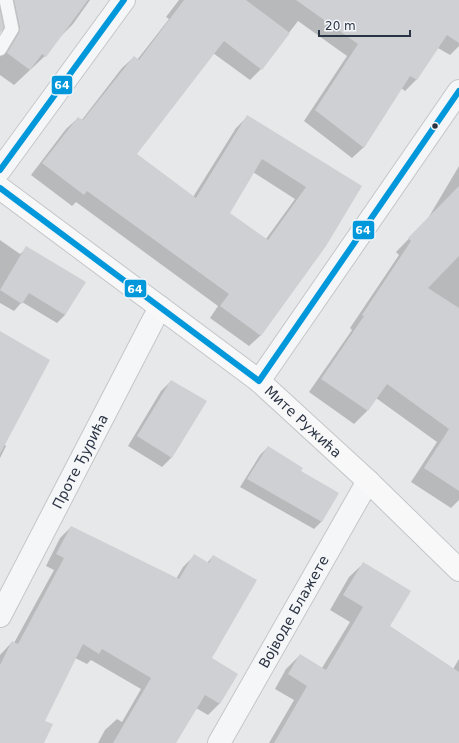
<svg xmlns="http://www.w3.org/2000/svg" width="459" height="743" font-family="'DejaVu Sans',sans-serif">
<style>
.shadow{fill:#0003;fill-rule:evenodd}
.building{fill:#ced0d3;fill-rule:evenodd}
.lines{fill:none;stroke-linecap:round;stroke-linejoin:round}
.service-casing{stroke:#c4c6c8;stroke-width:15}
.minor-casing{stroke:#c4c6c8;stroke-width:24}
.secondary-casing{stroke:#c4c6c8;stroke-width:24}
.service{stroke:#f5f6f7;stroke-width:13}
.minor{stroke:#f5f6f7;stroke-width:22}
.secondary{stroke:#f8f8f8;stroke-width:22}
.bus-1-casing{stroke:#f4f6f9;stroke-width:9}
.bus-1{stroke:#0098da;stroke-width:6}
.bus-dot{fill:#2b3445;stroke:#f4f6f9;stroke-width:1.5}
.labels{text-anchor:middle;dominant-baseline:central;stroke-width:3.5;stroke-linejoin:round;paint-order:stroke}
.street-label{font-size:14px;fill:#2b3445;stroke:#f4f6f9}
.line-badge{stroke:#f4f6f9;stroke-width:1.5}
.badge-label{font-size:11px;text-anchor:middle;font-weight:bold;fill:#fff}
</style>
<rect width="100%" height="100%" fill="#e6e8ea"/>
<path class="shadow" d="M0,0H90L73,24L58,39L45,56L14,85L0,75V56L5,44L2,29L0,32Z
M179,0H459V46L450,55L438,48L416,80L405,91L401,88L364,147L352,158L304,121L347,56L298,21L261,69L250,80L213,53L136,154L193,197L236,128L247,117L361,187L261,335L249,346L210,318L218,306L76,202L72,206L31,175L66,129L78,118L81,121L122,68L134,57L137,60L169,19L166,17ZM253,172L295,199L266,239L228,213Z
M459,166V500L451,508L411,482L437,442L376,398L367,411L354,424L309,392L352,330L350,328L399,255L396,252L427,220Z
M0,240L20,254L27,248L84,283L65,315L57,323L22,302L14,311L0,303Z
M0,343L4,444L6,446L0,458Z
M171,381L172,457L162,467L128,446L161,391Z
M268,447L300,472L322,521L314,529L240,487L260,455Z
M71,527L176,579L183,567L194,556L207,563L213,556L210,659L220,703L208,715L196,708L175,743H98L105,730L117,719L122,722L141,689L91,660L87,664L75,658L44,721L42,743H0V655L12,642L14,643L54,570L46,566L60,538Z
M364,563L389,626L453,669L459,659V743H269L294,700L275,689L286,669L300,655L322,668L350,622L330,610L349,577Z"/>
<path class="building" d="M14,0H88L46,57L42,54L30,70L7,53L19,33L20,28Z
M184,0H246L290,33L262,70L224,41L137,154L196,198L247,115L362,186L326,246L261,336L220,306L229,294L87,191L84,195L42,163L78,117L83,120L134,56L139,60ZM262,159L306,187L268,240L230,213Z
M296,0H459V43L447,35L417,80L410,76L364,148L315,110L358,44Z
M0,10L4,28L0,33Z
M459,186V256L428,288L459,308V491L424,468L449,429L387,384L368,411L321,379L364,316L362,315L411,241L408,238Z
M26,246L86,282L65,315L29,293L22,304L0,290Z
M0,331L50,360L0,454Z
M171,380L207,401L172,458L137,436Z
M268,446L303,468L301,471L339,493L322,522L247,479Z
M71,526L179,579L194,554L209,563L213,555L257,580L212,658L238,674L220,704L205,695L176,743H113L151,678L102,649L99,654L83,644L45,721L53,724L44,743H0V665L12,641L18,644L64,558L56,554Z
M363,562L411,591L390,626L459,672V743H274L307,686L288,674L300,654L326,670L363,607L343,595Z"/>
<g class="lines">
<g class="service-casing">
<path id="service" d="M0,49L12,29L6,0"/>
</g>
<g class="minor-casing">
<g id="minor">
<path d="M0,170L124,0"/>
<path d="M259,381L459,91"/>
<path id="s1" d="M0,616L160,307"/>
<path id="s2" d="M219,743L368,481"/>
</g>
</g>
<g class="secondary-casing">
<g id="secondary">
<path id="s3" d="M0,188L259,381L368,481L459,570"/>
</g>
</g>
<use href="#service" class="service"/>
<use href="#minor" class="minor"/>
<use href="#secondary" class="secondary"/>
<g class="bus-1-casing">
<path id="bus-1" d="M0,170L124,0
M0,188L259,381L459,91"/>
</g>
<use href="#bus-1" class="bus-1"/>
</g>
<circle class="bus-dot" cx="435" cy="126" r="3.5"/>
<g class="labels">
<g class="street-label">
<text stroke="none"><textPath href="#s3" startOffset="383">Мите Ружића</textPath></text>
<text stroke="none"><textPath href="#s1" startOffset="174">Проте Ђурића</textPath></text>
<text stroke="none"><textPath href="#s2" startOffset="151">Војводе Блажете</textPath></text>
</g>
</g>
<g class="line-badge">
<rect x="51" y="75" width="22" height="20" rx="4" fill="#0098da"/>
<rect x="352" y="220" width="23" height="20" rx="4" fill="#0098da"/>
<rect x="124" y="279" width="23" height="19" rx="4" fill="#0098da"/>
</g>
<g class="badge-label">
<text x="62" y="89">64</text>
<text x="363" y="234">64</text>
<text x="135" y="293">64</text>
</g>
<path d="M319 30v6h91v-6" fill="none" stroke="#2b3445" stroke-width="2"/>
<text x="325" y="30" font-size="12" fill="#2b3445" stroke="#f4f6f9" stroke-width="3" paint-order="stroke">20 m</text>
</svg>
